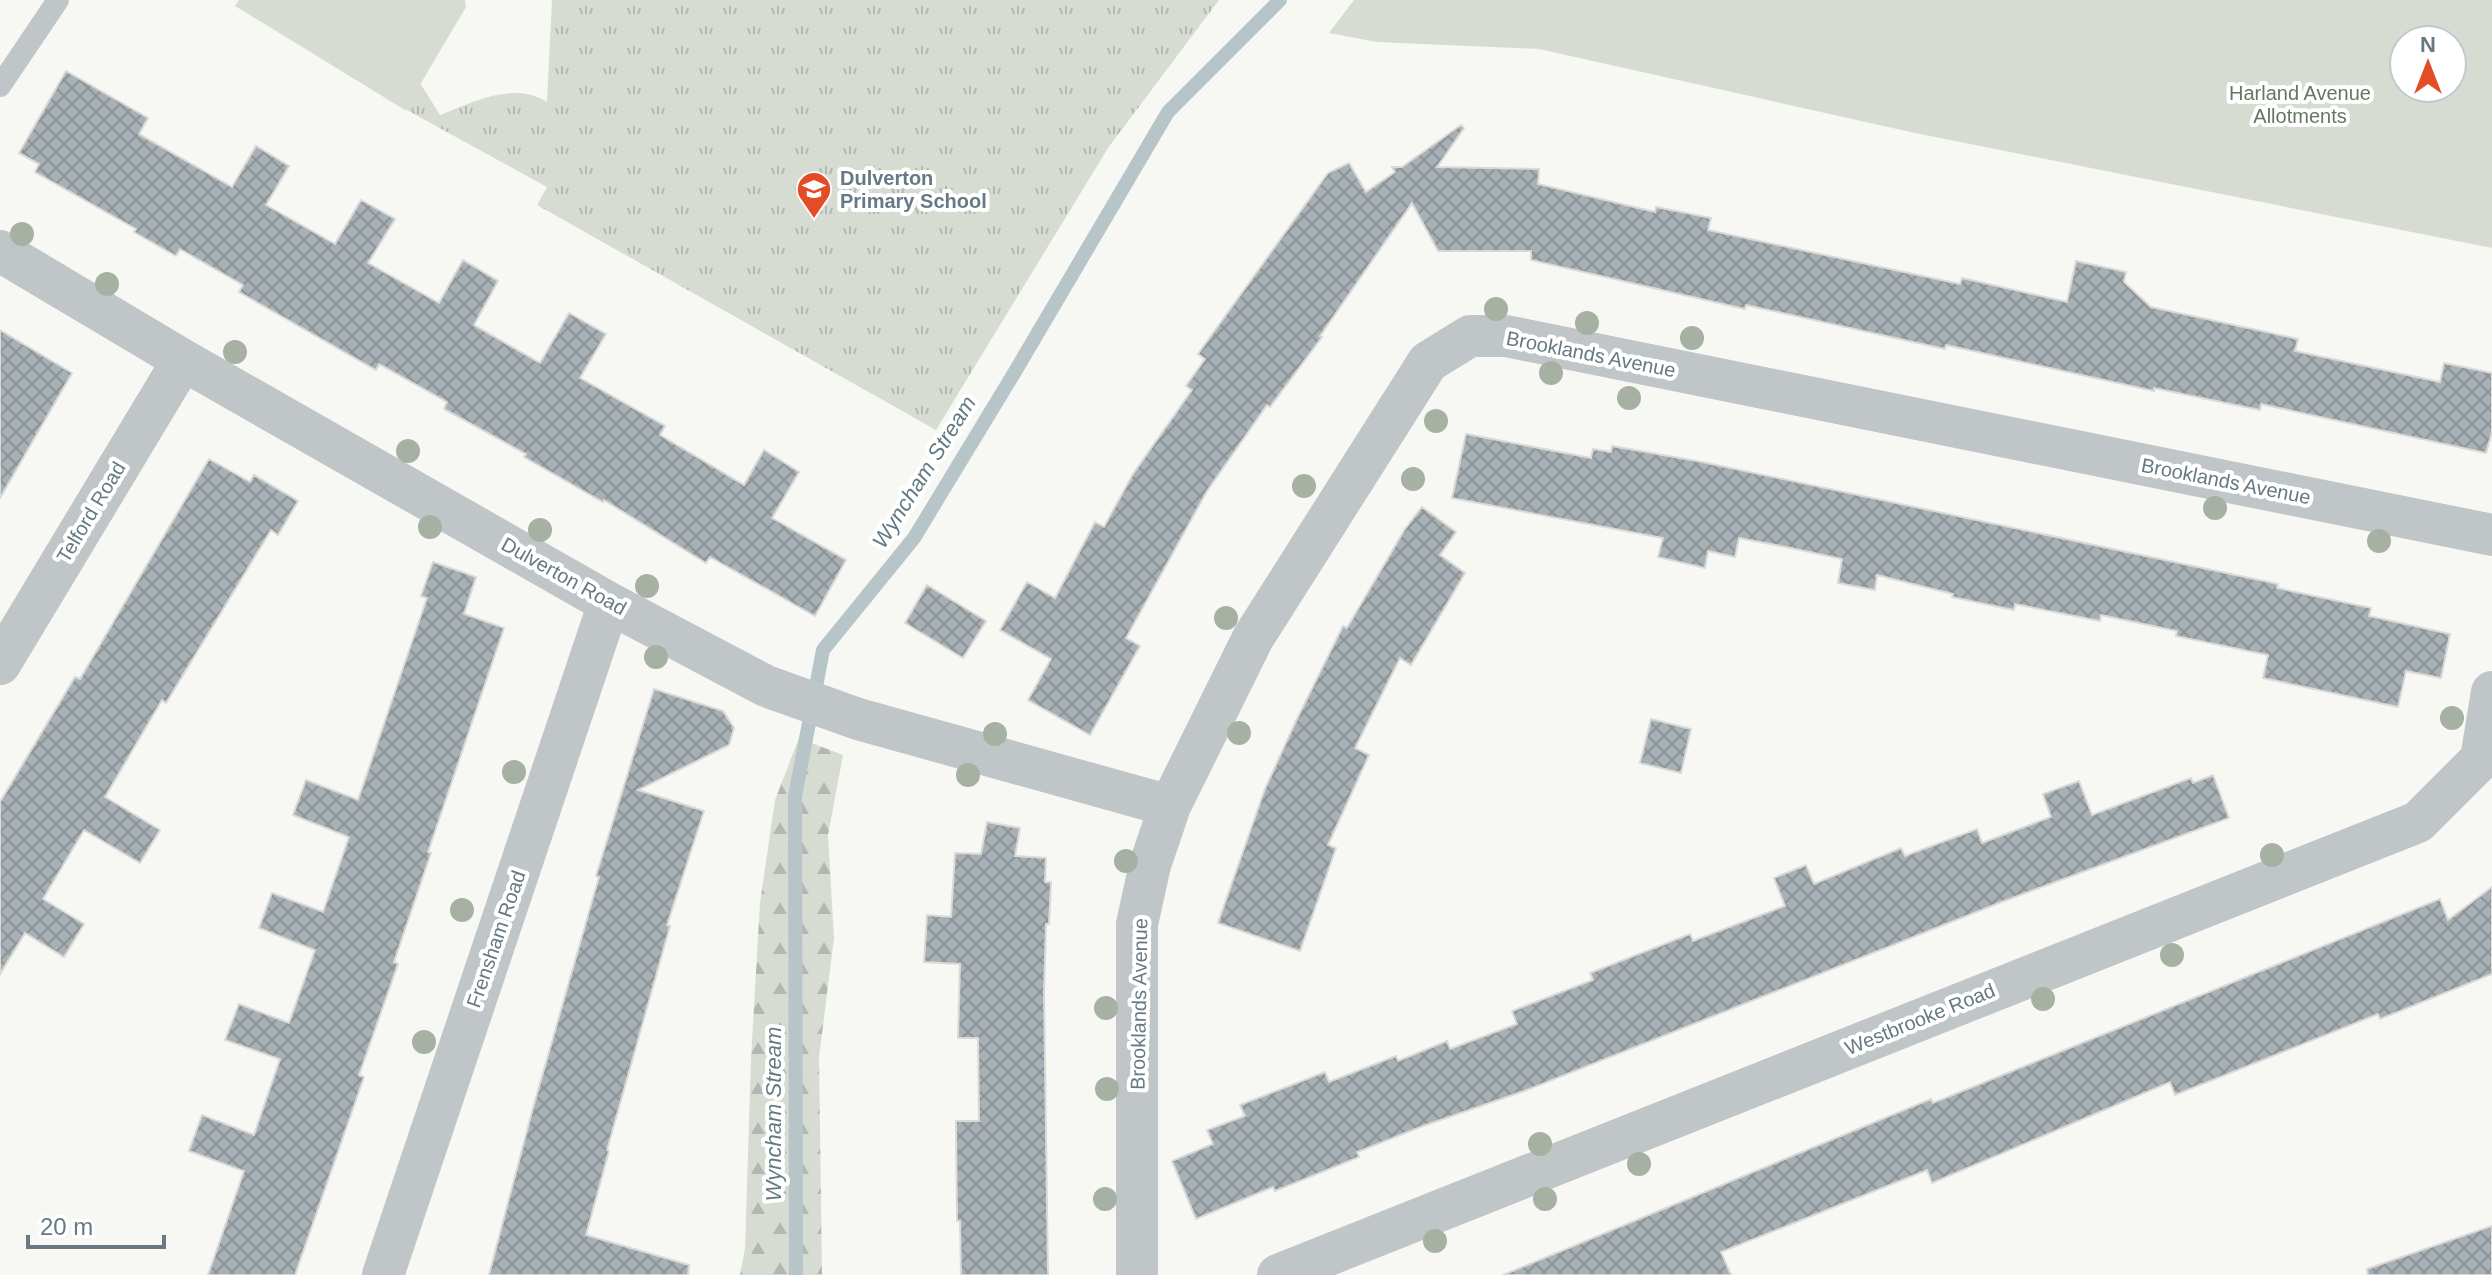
<svg xmlns="http://www.w3.org/2000/svg" width="2492" height="1275" font-family="Arial,sans-serif">
<style>
.grass{fill:url(#grass-tufts)}
.forest{fill:url(#forest-firs)}
.green{fill:#d7dcd3;fill-rule:evenodd}
.lines{fill:none;stroke-linecap:round;stroke-linejoin:round}
.stream{stroke:#b7c4c8;stroke-width:14}
.building{fill:url(#building-cross-hatch);stroke:#d9d9d6;stroke-width:2}
.lane{stroke:#c0c5c8;stroke-width:22}
.street{stroke:#c0c5c8;stroke-width:42}
.tree{fill:#a7b1a3}
.labels{text-anchor:middle;dominant-baseline:central;stroke-width:8;stroke-linejoin:round;paint-order:stroke}
.park-label{font-size:20px;fill:#667761;stroke:#fff}
.poi-label{font-size:20px;font-weight:bold;fill:#667985;stroke:#fff;text-anchor:start}
.street-label{font-size:20px;fill:#667985;stroke:#fff}
.water-label{font-size:22px;font-style:italic;fill:#627a81;stroke:#fff}
</style>
<defs>
<pattern id="grass-tufts" width="24" height="20" patternUnits="userSpaceOnUse" patternTransform="scale(2)"><rect width="24" height="20" fill="#d7dcd3"/><path d="M3 7l-1-3M5 7V3M7 7l1-3M15 17l-1-3M17 17v-4M19 17l1-3" fill="none" stroke="#b2b7b1"/></pattern>
<pattern id="forest-firs" width="22" height="20" patternUnits="userSpaceOnUse" patternTransform="scale(2)"><rect width="22" height="20" fill="#d7dcd3"/><path d="M5 1l3.5 6h-7zM16 11l3.5 6h-7z" fill="#b2b7b1"/></pattern>
<pattern id="building-cross-hatch" width="8" height="8" patternUnits="userSpaceOnUse" patternTransform="scale(2)"><rect width="8" height="8" fill="#a7b0b5"/><path d="M0 0l8 8M0 8l8-8" fill="none" stroke="#8c9499"/></pattern>
</defs>
<rect width="100%" height="100%" fill="#f7f7f4"/>
<path class="grass" d="M552,0H1219L1108,148L936,430L537,205L547,187L385,98L420,83L440,115C474,102 513,81 547,102Z"/>
<path class="forest" d="M799,738L843,755L828,835L834,938L819,1057L822,1275H740L745,1249L751,1058L760,903L775,800Z"/>
<path class="green" d="M239,0H465L466,7L405,110L235,6Z
M1354,0H2492V248L1915,133L1539,49L1377,42L1329,33ZM2452,40V88H2404V40Z"/>
<g class="lines">
<path class="stream" d="M796,1275L795,796L823,650L914,538L1013,375L1168,112L1280,0"/>
</g>
<path class="building" d="M66,71L148,118L139,134L232,187L256,146L289,166L266,205L335,244L361,200L395,219L368,263L439,303L463,260L498,281L474,325L540,363L569,313L606,334L580,378L665,426L660,435L744,485L764,450L799,472L772,518L846,560L815,616L710,557L706,563L604,500L603,502L524,457L526,454L444,409L447,402L379,364L376,370L239,292L243,285L180,249L176,256L134,232L136,229L35,172L39,164L19,153Z
M1461,125L1464,128L1437,167L1539,169L1538,184L1655,212L1656,207L1711,218L1708,230L1960,284L1962,278L2067,302L2076,261L2126,272L2124,282L2151,307L2298,339L2295,351L2440,382L2444,363L2492,373V432L2486,453L2261,404L2260,410L2154,388V391L1946,345L1945,349L1746,305L1745,309L1531,260V251H1438L1412,203L1320,336L1322,337L1270,407L1267,405L1207,491L1126,638L1140,646L1090,735L1028,700L1051,659L1000,630L1027,582L1055,598L1095,522L1104,527L1133,474L1192,390L1186,386L1205,359L1198,354L1328,173L1349,163L1366,192L1395,172L1392,167H1402Z
M0,330L72,373L0,498Z
M1466,434L1591,458L1593,449L1611,452L1612,446L1702,462L2278,584L2277,588L2371,608L2369,616L2450,634L2441,678L2406,671L2398,707L2263,678L2268,655L2176,636L2177,631L2101,615L2100,621L2015,604L2014,610L1952,597L1953,594L1877,575L1875,590L1838,583L1842,559L1791,548L1739,538L1735,557L1708,551L1705,568L1658,557L1663,538L1452,498Z
M209,459L250,482L254,475L298,501L278,535L271,530L166,703L162,700L105,797L160,830L140,863L84,830L43,899L84,924L64,957L25,933L0,974V802L75,677L80,679Z
M1422,507L1456,532L1440,555L1465,573L1411,665L1400,658L1355,748L1369,755L1328,845L1336,848L1300,951L1218,923L1265,789L1296,721L1343,626L1347,628L1405,529Z
M433,562L476,577L464,614L504,628L428,852L431,853L394,962L398,964L359,1075L364,1077L295,1275H208L244,1171L189,1151L202,1115L254,1135L280,1059L225,1040L239,1004L289,1023L315,950L259,928L272,893L323,912L349,837L293,815L306,780L358,800L427,598L421,596Z
M927,585L986,621L963,658L905,623Z
M654,689L723,711L734,728L729,745L638,790L704,811L667,925L670,926L607,1150L609,1151L586,1235L689,1265L688,1275H489L533,1108L599,877L596,876Z
M1651,719L1691,729L1681,773L1640,763Z
M2213,775L2229,818L2004,901L1524,1091L1423,1126L1357,1152L1359,1157L1275,1191L1273,1187L1196,1219L1172,1161L1213,1144L1207,1130L1245,1116L1240,1105L1325,1072L1329,1082L1396,1056L1398,1061L1447,1041L1450,1049L1517,1024L1512,1011L1593,980L1590,973L1690,934L1693,941L1785,906L1774,878L1806,865L1814,884L1901,848L1905,856L1977,829L1982,843L2051,817L2043,794L2079,781L2092,815L2191,778L2193,783Z
M987,822L1020,828L1015,856L1046,858L1045,882H1051L1049,924H1046L1044,992L1048,1275H961L960,1221H957L956,1121H979L978,1038H958L960,964L924,962L927,915L951,917L955,853L981,854Z
M2492,887V974L2380,1019L2378,1014L2175,1095L2170,1082L1932,1183L1927,1170L1721,1252L1731,1275H1503L1931,1099L1933,1103L2440,899L2448,920Z
M2492,1226V1275H2368L2367,1269Z"/>
<g class="lines">
<path class="lane" d="M0,86L58,0"/>
<path class="street" d="M0,251L183,360L609,603L766,686L858,719L1170,806
M0,664L183,360
M383,1275L609,603
M1137,1275V924L1150,865L1170,806L1253,638L1428,362L1470,336H1506L2492,535
M1278,1275L2418,822L2481,759L2492,692"/>
</g>
<g class="tree">
<circle cx="22" cy="234" r="12"/>
<circle cx="107" cy="284" r="12"/>
<circle cx="1496" cy="309" r="12"/>
<circle cx="1587" cy="323" r="12"/>
<circle cx="1692" cy="338" r="12"/>
<circle cx="235" cy="352" r="12"/>
<circle cx="1551" cy="373" r="12"/>
<circle cx="1629" cy="398" r="12"/>
<circle cx="1436" cy="421" r="12"/>
<circle cx="408" cy="451" r="12"/>
<circle cx="1413" cy="479" r="12"/>
<circle cx="1304" cy="486" r="12"/>
<circle cx="2215" cy="508" r="12"/>
<circle cx="430" cy="527" r="12"/>
<circle cx="540" cy="530" r="12"/>
<circle cx="2379" cy="541" r="12"/>
<circle cx="647" cy="586" r="12"/>
<circle cx="1226" cy="618" r="12"/>
<circle cx="656" cy="657" r="12"/>
<circle cx="2452" cy="718" r="12"/>
<circle cx="1239" cy="733" r="12"/>
<circle cx="995" cy="734" r="12"/>
<circle cx="514" cy="772" r="12"/>
<circle cx="968" cy="775" r="12"/>
<circle cx="2272" cy="855" r="12"/>
<circle cx="1126" cy="861" r="12"/>
<circle cx="462" cy="910" r="12"/>
<circle cx="2172" cy="955" r="12"/>
<circle cx="2043" cy="999" r="12"/>
<circle cx="1106" cy="1008" r="12"/>
<circle cx="424" cy="1042" r="12"/>
<circle cx="1107" cy="1089" r="12"/>
<circle cx="1540" cy="1144" r="12"/>
<circle cx="1639" cy="1164" r="12"/>
<circle cx="1105" cy="1199" r="12"/>
<circle cx="1545" cy="1199" r="12"/>
<circle cx="1435" cy="1241" r="12"/>
</g>
<defs>
<g id="school-pin" transform="scale(1.8)"><path d="M0 17L-7.5 6A9.5 9.5 0 1 1 7.5 6Z" fill="#e44c27" stroke="#fff"/><path d="M0-5L7-2L0 1L-7-2ZM-4 1L0 2.5L4 1V4Q0 6-4 4Z" fill="#fff"/></g>
</defs>
<g fill-rule="evenodd">
<use href="#school-pin" x="814" y="189"/>
</g>
<g class="labels">
<g class="park-label">
<text x="2300" y="93">Harland Avenue<tspan x="2300" dy="23">Allotments</tspan></text>
</g>
<g class="poi-label">
<text x="840" y="178">Dulverton<tspan x="840" dy="23">Primary School</tspan></text>
</g>
<g class="street-label">
<text transform="translate(1591 354) rotate(11)">Brooklands Avenue</text>
<text transform="translate(2226 481) rotate(11)">Brooklands Avenue</text>
<text transform="translate(91 512) rotate(-59)">Telford Road</text>
<text transform="translate(564 576) rotate(29)">Dulverton Road</text>
<text transform="translate(496 939) rotate(-71)">Frensham Road</text>
<text transform="translate(1139 1004) rotate(-89)">Brooklands Avenue</text>
<text transform="translate(1920 1019) rotate(-22)">Westbrooke Road</text>
</g>
<g class="water-label">
<text transform="translate(924 472) rotate(-58)">Wyncham Stream</text>
<text transform="translate(773 1114) rotate(-90)">Wyncham Stream</text>
</g>
</g>
<g transform="translate(2428 64)"><circle r="38" fill="#ffffff" stroke="#c2c9ce" stroke-width="2"/>
<path d="M0-6L14 30L0 20L-14 30Z" fill="#e44c27"/>
<text y="-12" font-size="22" font-weight="bold" text-anchor="middle" fill="#667985">N</text>
</g>
<path d="M28 1235v12h136v-12" fill="none" stroke="#667985" stroke-width="4"/>
<text x="40" y="1235" font-size="24" fill="#667985" stroke="#ffffff" stroke-width="6" paint-order="stroke">20 m</text>
</svg>
